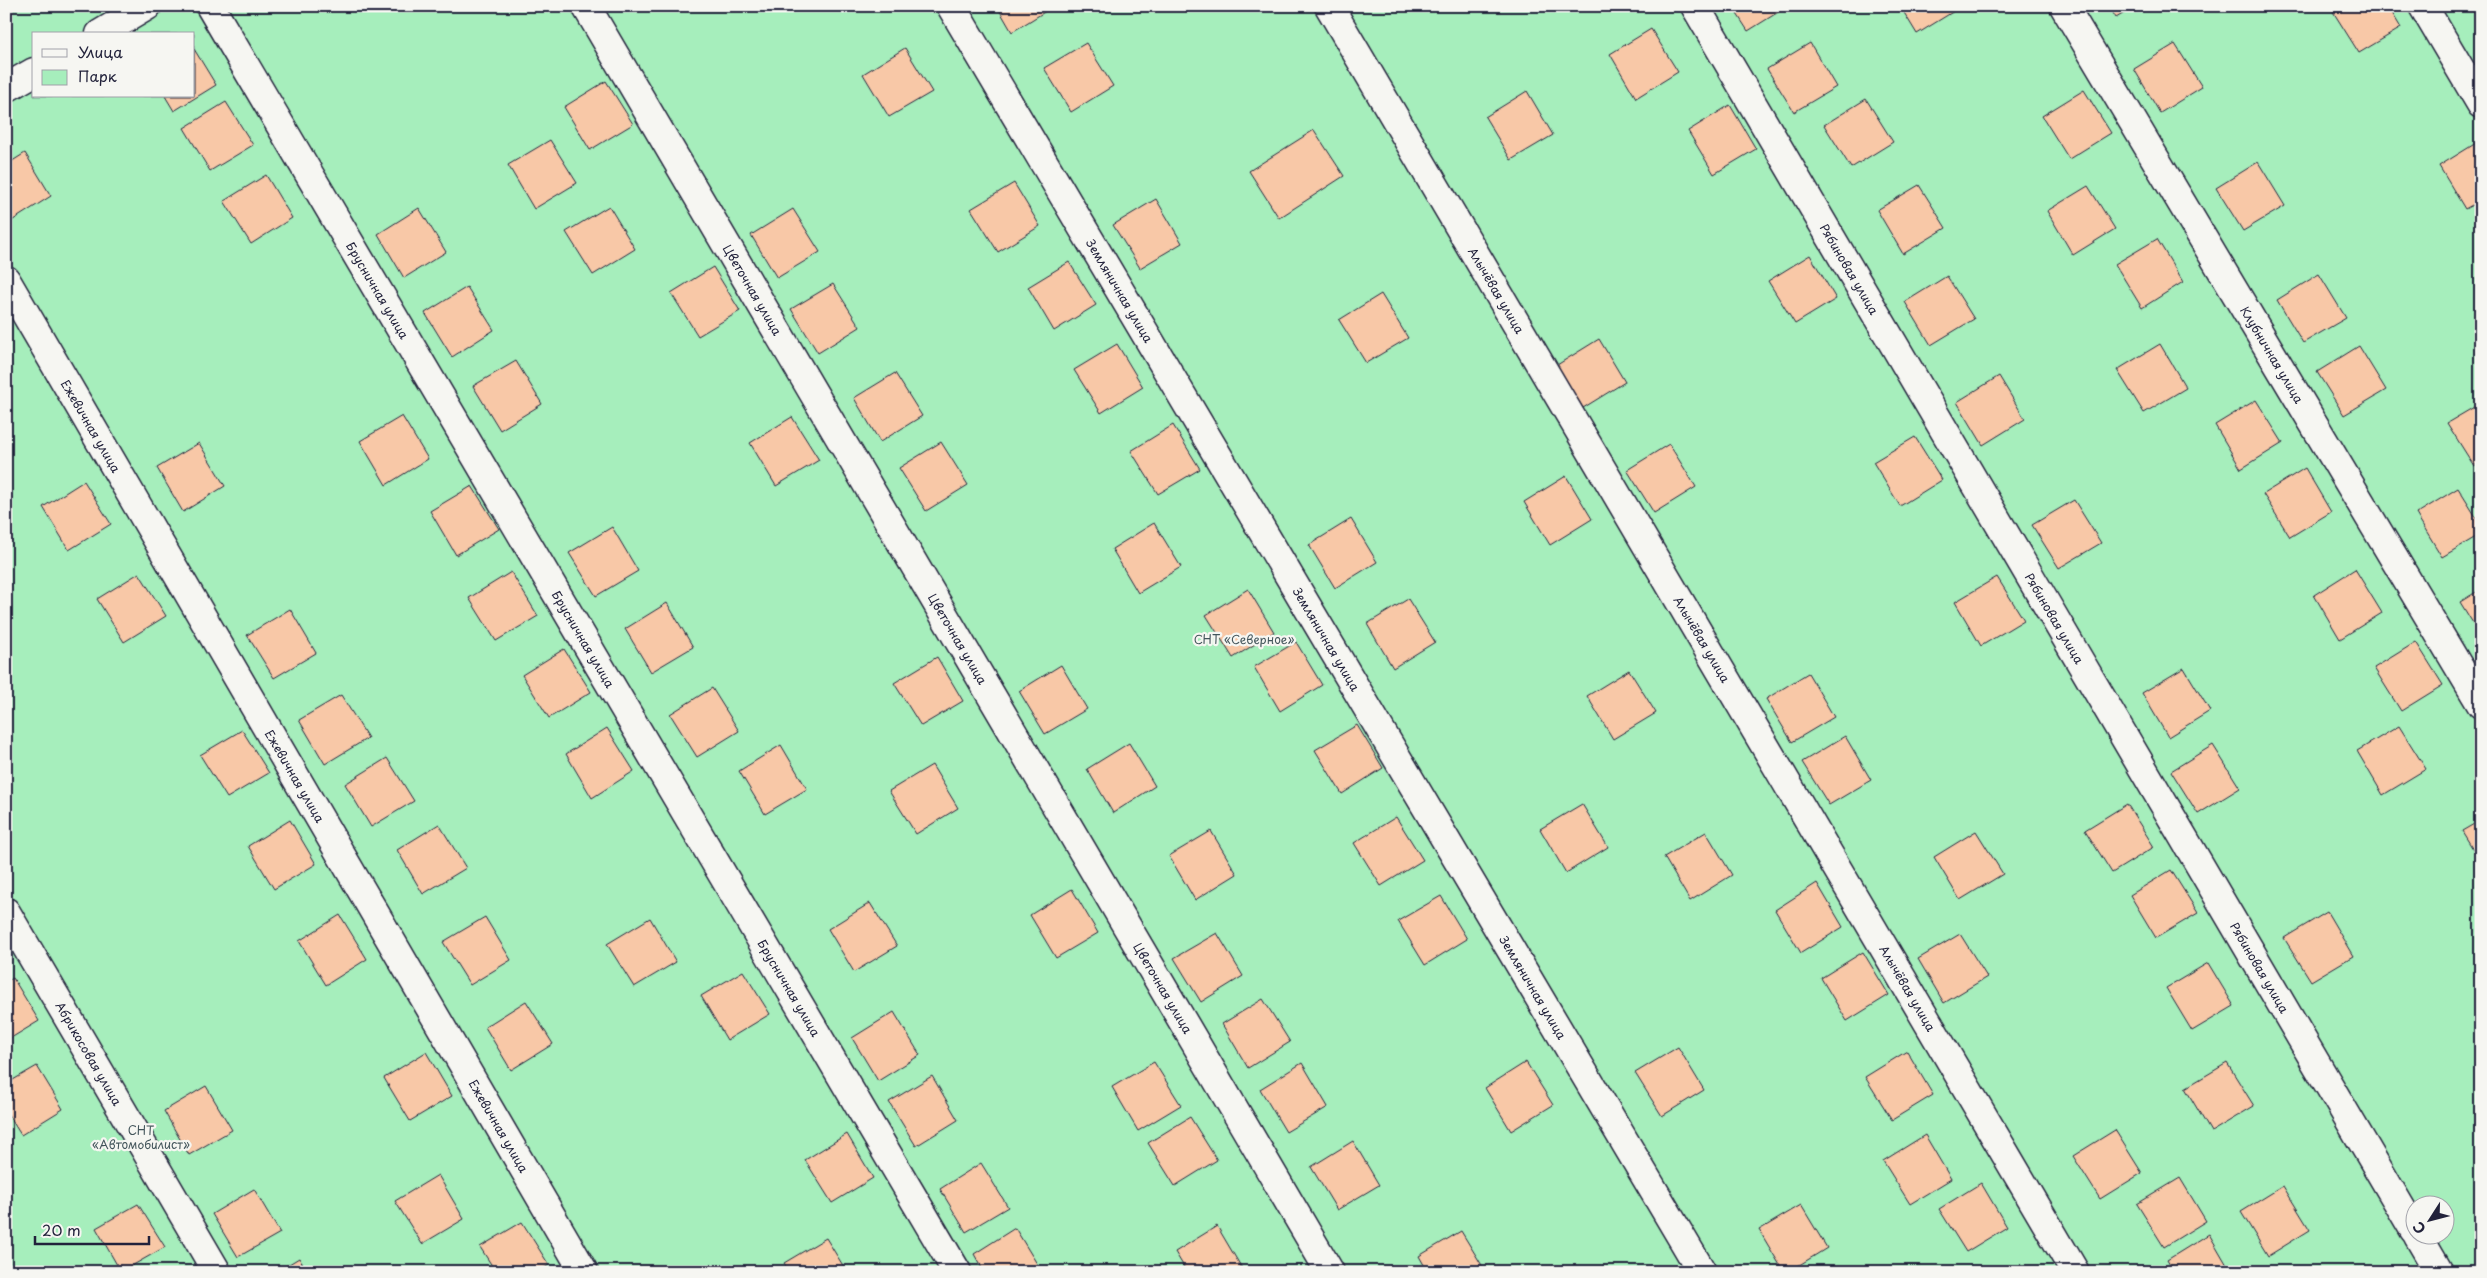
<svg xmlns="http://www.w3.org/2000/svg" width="2487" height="1278" font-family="'Playpen Sans',sans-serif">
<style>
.green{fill:#a6eebc;stroke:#64887c;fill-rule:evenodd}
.building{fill:#f8c8a7;stroke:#22223b}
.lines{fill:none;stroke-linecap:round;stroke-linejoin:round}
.minor-casing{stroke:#22223b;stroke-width:31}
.minor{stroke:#f6f6f2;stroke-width:28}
.labels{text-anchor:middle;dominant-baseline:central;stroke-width:4.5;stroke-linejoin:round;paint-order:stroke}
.street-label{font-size:12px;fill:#22223b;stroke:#f6f6f2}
.park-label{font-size:12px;fill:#43555b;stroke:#f6f6f2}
</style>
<rect width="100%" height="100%" fill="#f6f6f2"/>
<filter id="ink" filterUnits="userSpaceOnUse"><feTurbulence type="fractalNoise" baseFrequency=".02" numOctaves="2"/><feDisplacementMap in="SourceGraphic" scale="10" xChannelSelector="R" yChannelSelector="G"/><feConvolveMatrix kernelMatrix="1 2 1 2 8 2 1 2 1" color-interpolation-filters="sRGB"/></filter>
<g filter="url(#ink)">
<path class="green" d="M6,6H2481V1272H6ZM34,34H194V96H34ZM2414,1206H2444V1236H2414Z"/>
<path class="building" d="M997,6H1054L1012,32Z
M1732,6H1788L1748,31Z
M1900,6H1958L1959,8L1917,34Z
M2109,6H2136L2116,18Z
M2338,6H2388L2401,28L2359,53L2332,10Z
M1651,29L1678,72L1636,98L1610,54Z
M1086,43L1113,86L1071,112L1044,68Z
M1810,43L1836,87L1794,112L1767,69Z
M2175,44L2202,87L2160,113L2134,69Z
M905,48L932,92L889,117L863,74Z
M194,49L216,85L174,111L165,96H194Z
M606,81L633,124L590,150L564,107Z
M2084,90L2111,133L2069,159L2042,116Z
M1527,91L1553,135L1511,160L1485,117Z
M1866,99L1893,142L1851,168L1824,125Z
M226,102L253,145L210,171L184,128Z
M1730,105L1756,149L1714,174L1688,131Z
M1314,130L1344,176L1279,218L1249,171Z
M550,140L577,183L534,209L508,165Z
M2481,140V200L2465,209L2439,166Z
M25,153L51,196L10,222L6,216V165Z
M2258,162L2285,206L2243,231L2216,188Z
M266,175L292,218L251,244L224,201Z
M1014,183L1040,226L998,252L971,209Z
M1919,185L1946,228L1903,254L1877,210Z
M2088,186L2115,229L2073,255L2047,211Z
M1156,199L1182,243L1140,268L1113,225Z
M609,206L635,249L593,275L566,232Z
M419,208L446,252L404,278L378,234Z
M793,209L820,252L777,278L751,235Z
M2157,239L2183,282L2142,308L2115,264Z
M1810,255L1836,299L1795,324L1768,281Z
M1069,262L1096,305L1054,331L1028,287Z
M713,267L740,311L698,336L671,293Z
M2319,274L2346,318L2303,343L2277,300Z
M1947,276L1974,319L1931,345L1905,302Z
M833,284L860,327L818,353L791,309Z
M467,287L494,330L452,357L425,313Z
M1381,294L1408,338L1366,363L1339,320Z
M1599,339L1625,382L1583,408L1557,365Z
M1117,344L1143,387L1101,413L1074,370Z
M2160,344L2186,388L2144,413L2117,370Z
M2359,346L2386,390L2344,415L2317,372Z
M516,361L542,404L500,430L473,386Z
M895,373L922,416L880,442L854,398Z
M1999,376L2025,419L1983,445L1957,402Z
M2256,400L2283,443L2241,469L2215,425Z
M2481,403V462L2474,466L2447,423Z
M402,416L428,459L386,485L360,441Z
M792,417L819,460L776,486L750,443Z
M1173,425L1200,469L1158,494L1131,451Z
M1915,437L1942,480L1900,506L1873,462Z
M941,442L968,485L926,511L899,468Z
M199,443L225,486L183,512L157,468Z
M1669,444L1696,487L1654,513L1627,470Z
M2305,468L2331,512L2290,537L2263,494Z
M1566,476L1592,519L1550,545L1524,502Z
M84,481L111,524L69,550L43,507Z
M472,486L499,529L456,555L430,511Z
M2458,488L2481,525V534L2442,557L2416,514Z
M2074,500L2101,543L2059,568L2032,525Z
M1351,519L1377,562L1335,588L1309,545Z
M1154,523L1181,567L1138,593L1112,549Z
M612,527L638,571L596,596L569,553Z
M2355,569L2382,613L2340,639L2314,595Z
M511,572L538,616L496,641L469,598Z
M139,573L166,616L124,642L97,599Z
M1997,577L2024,620L1981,646L1955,602Z
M1248,589L1274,632L1233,658L1206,615Z
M2481,589V636L2460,602Z
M1408,599L1435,642L1393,668L1367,624Z
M667,603L693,647L651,672L625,629Z
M290,609L316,653L274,678L247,635Z
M1296,642L1322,685L1280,711L1254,667Z
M2416,642L2443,685L2401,711L2374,668Z
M564,649L591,692L549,718L522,675Z
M937,657L963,701L921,726L894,683Z
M1061,665L1087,709L1045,734L1019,691Z
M2184,668L2210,711L2168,737L2142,693Z
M1629,670L1656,713L1613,739L1587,696Z
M1808,673L1834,717L1792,742L1766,699Z
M712,688L739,731L697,757L670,714Z
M341,695L368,738L325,764L299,720Z
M1357,725L1383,768L1342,794L1315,750Z
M2399,726L2426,769L2383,795L2357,751Z
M607,728L634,771L592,798L566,754Z
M242,730L269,773L227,798L200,755Z
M1845,736L1871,780L1829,805L1802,762Z
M1129,743L1155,786L1113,813L1087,769Z
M781,745L807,789L765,814L739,771Z
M2213,745L2240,788L2198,814L2171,771Z
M387,758L414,801L371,827L345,784Z
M932,765L958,808L916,834L889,791Z
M1582,804L1608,847L1566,873L1540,829Z
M2127,804L2154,847L2112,873L2085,830Z
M1396,817L1423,860L1381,886L1354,843Z
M290,820L316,864L274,889L248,846Z
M2481,820V862L2462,831Z
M439,824L466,868L423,894L397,850Z
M1211,831L1237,874L1195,900L1169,856Z
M1976,831L2003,874L1960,900L1934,857Z
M1706,832L1732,875L1690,901L1664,857Z
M2171,870L2198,913L2156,938L2130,895Z
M1817,883L1843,927L1801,953L1775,910Z
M1072,889L1098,933L1056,958L1030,915Z
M1441,896L1467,939L1425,965L1398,921Z
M870,903L897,946L854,972L828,929Z
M2327,912L2353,956L2311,981L2284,938Z
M340,915L367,959L326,985L299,941Z
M485,917L511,960L470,985L443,942Z
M650,918L676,962L634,987L607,944Z
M1217,933L1243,976L1201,1002L1174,958Z
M1960,934L1987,977L1944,1003L1918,959Z
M1863,952L1889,995L1847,1021L1821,978Z
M2208,963L2234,1006L2192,1031L2166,988Z
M743,971L770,1014L727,1040L701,996Z
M13,978L39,1021L6,1041V982Z
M1263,999L1290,1042L1248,1068L1222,1024Z
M526,1001L553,1044L511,1070L485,1027Z
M894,1012L920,1055L878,1081L852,1038Z
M1678,1047L1704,1090L1662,1116L1635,1073Z
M1907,1051L1933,1095L1892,1120L1865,1077Z
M426,1052L452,1096L410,1121L384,1078Z
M1154,1062L1181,1105L1138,1131L1112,1087Z
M1526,1062L1553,1105L1511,1131L1485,1088Z
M1302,1063L1328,1107L1286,1132L1260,1089Z
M2227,1063L2254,1106L2211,1132L2185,1088Z
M37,1066L63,1109L21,1135L6,1111V1084Z
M932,1076L958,1120L916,1146L889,1102Z
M206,1086L232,1130L189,1155L164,1111Z
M1190,1117L1217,1160L1175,1186L1148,1143Z
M2115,1130L2142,1173L2100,1199L2073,1156Z
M847,1134L873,1178L832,1203L805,1160Z
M1925,1135L1951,1179L1910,1204L1883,1161Z
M1353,1141L1379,1185L1337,1210L1311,1167Z
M981,1163L1008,1207L966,1232L940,1189Z
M438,1175L464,1219L422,1244L395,1201Z
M2180,1178L2206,1221L2164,1247L2137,1204Z
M1981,1183L2007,1227L1966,1252L1939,1209Z
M2283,1186L2310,1230L2268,1256L2241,1212Z
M254,1189L280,1233L238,1257L212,1214Z
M138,1204L165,1247L121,1272L96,1228Z
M1801,1205L1827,1248L1788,1272H1784L1759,1230Z
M522,1222L549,1265L538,1272H496L480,1247Z
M1217,1226L1243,1270L1240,1272H1187L1175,1252Z
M1015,1228L1042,1272H984L974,1254Z
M1461,1231L1486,1272H1428L1419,1256Z
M2209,1234L2231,1272H2174L2167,1260Z
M826,1238L847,1272H790L784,1263Z
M299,1258L307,1272H276Z"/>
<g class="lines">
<g class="minor-casing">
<g id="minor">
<path id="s1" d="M210,6L957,1272"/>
<path id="s2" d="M586,6L1330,1272"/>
<path id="s3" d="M951,6L1702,1272"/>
<path id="s4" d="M1329,6L2075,1272"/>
<path id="s5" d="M1695,6L2414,1230"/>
<path id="s6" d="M2064,6L2481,704"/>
<path d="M2423,6L2481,104"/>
<path d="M100,34L147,6"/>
<path d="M6,88L34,72"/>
<path id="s7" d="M6,280L584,1272"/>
<path id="s8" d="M6,912L217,1272"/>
<path d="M2418,1236L2439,1272"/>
</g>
</g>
<use href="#minor" class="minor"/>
</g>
</g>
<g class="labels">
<g class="street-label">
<text stroke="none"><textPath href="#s5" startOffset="305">Рябиновая улица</textPath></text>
<text stroke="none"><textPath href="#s1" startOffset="330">Брусничная улица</textPath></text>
<text stroke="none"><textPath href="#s2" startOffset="329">Цветочная улица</textPath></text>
<text stroke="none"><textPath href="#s4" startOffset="330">Алычёвая улица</textPath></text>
<text stroke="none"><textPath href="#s3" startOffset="331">Земляничная улица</textPath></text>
<text stroke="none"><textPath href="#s6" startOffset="406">Клубничная улица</textPath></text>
<text stroke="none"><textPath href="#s7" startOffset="169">Ежевичная улица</textPath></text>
<text stroke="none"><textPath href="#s5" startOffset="710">Рябиновая улица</textPath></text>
<text stroke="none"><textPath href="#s1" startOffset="735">Брусничная улица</textPath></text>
<text stroke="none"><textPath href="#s2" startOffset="734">Цветочная улица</textPath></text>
<text stroke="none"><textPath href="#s3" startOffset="736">Земляничная улица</textPath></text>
<text stroke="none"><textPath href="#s4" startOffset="735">Алычёвая улица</textPath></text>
<text stroke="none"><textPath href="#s7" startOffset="574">Ежевичная улица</textPath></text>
<text stroke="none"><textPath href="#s5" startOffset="1115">Рябиновая улица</textPath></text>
<text stroke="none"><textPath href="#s3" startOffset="1141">Земляничная улица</textPath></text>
<text stroke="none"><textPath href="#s1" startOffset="1140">Брусничная улица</textPath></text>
<text stroke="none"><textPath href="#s2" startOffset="1139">Цветочная улица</textPath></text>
<text stroke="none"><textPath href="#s4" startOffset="1140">Алычёвая улица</textPath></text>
<text stroke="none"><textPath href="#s8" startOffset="164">Абрикосовая улица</textPath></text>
<text stroke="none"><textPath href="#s7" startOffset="979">Ежевичная улица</textPath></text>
</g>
<g class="park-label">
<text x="1244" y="639">СНТ «Северное»</text>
<text x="141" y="1130">СНТ<tspan x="141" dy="14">«Автомобилист»</tspan></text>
</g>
</g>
<rect width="2487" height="1278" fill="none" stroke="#f6f6f2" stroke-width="25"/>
<rect x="12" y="12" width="2462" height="1253" fill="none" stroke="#22223b" stroke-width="2" filter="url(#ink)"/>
<rect x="32" y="32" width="162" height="65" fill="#f6f6f2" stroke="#a1a1a9"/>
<rect x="42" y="49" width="25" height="8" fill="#f6f6f2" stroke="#a1a1a9"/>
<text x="78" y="58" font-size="15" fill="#22223b">Улица</text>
<rect x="42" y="70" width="25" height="15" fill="#a6eebc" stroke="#a1a1a9"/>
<text x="78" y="82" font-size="15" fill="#22223b">Парк</text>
<g transform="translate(2430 1220) rotate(234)"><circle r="24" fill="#f6f6f2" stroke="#a1a1a9"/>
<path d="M0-4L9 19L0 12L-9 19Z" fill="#22223b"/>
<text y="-8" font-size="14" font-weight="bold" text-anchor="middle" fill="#22223b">С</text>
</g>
<path d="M35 1236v8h114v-8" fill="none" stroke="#22223b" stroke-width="2.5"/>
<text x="42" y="1236" font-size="15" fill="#22223b" stroke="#f6f6f2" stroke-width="4" paint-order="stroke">20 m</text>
</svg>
